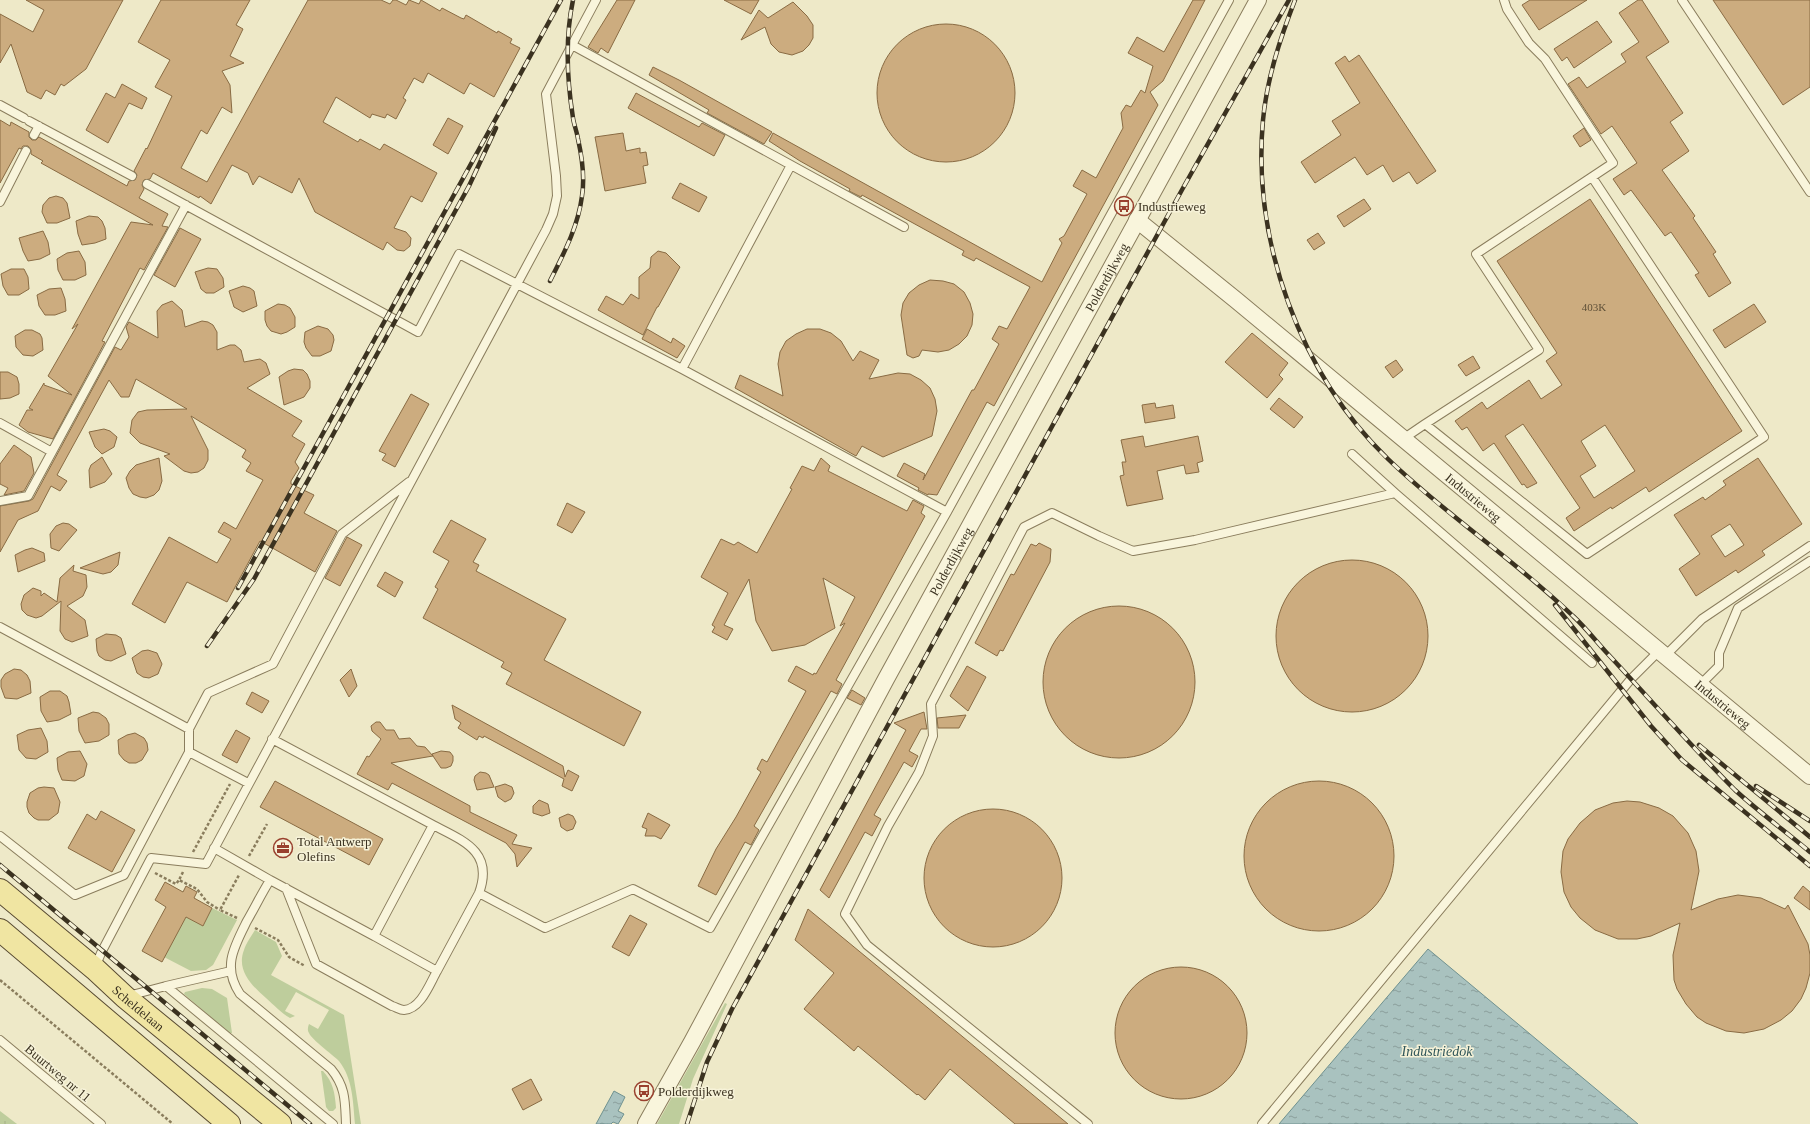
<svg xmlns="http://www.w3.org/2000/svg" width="1810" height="1124" font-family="Georgia,serif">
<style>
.green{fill:#becd9c}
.wetland{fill:url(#wetland-marsh)}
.water{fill:url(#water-ripples);stroke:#6f918f}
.building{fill:#ccac7f;stroke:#896b43;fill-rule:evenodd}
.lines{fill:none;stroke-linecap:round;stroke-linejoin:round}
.lane-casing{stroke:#8a7d5d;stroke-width:10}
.street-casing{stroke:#8a7d5d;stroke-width:18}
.primary-casing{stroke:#584a31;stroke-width:24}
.path{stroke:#8a7d5d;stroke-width:2.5;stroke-dasharray:3 2;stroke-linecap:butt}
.lane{stroke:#f9f5dc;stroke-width:8}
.street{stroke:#f9f5dc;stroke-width:16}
.primary{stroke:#f0e5a2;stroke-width:22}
.rail-casing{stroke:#3b3220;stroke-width:4.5}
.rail{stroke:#f6f2d8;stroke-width:3;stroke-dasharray:9;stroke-linecap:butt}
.labels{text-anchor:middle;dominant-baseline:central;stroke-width:3;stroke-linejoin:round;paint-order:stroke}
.number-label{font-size:11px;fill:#5f5038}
.poi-label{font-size:13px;fill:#3b3220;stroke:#f6f2d8;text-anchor:start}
.street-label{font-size:13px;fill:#3b3220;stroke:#f6f2d8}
.water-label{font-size:14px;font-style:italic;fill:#30565a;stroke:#f6f2d8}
</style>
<defs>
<pattern id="wetland-marsh" width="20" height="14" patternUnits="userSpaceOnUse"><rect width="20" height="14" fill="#becd9c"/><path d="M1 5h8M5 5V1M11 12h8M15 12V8" fill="none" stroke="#a4b086"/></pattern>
<pattern id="water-ripples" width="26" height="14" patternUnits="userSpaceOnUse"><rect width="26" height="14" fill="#a9c2bf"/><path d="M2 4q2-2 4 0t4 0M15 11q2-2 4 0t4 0" fill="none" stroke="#8b9e9b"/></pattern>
</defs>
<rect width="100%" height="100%" fill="#eee9c8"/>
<path class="green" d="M212,908L237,920L213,965L206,970L191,971L164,957L186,917L203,926Z
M255,930L276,942L282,956L271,975L344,1015L361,1124H355C353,1102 353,1079 339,1061C332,1054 312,1040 309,1033C307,1030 308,1027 309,1024L318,1029L329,1010L296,992L285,1011L295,1016L290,1018C281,1013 274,1005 266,998C252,986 236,970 244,950C246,943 251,937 255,930Z
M202,988L212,989L227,998L232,1033H229L184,994L185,992Z
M725,1003L727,1004L693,1079L679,1124H657Z
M321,1071H323C333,1082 335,1093 336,1108L333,1111H329L326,1107Z"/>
<path class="wetland" d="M0,1111L17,1124H0Z"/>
<path class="water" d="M1428,949L1638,1124H1279Z
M614,1091L625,1097L618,1111L624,1114L618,1124L613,1122L611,1124H596Z"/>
<path class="building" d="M26,0H123L86,69L64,86L61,84L55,95L46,90L41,99L27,92L11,44L0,63V14L33,32L44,10Z
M161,0H250L236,25L243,29L230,56L244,63L222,71L230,85L232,113L222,107L207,134L201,130L181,168L207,182L308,0H381L390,4L393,0H396L406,5L409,0L419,4L421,0L440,11L442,8L461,18L464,19L466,15L497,33L498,31L512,39L510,43L520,48L494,97L470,83L464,94L428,73L423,83L414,78L403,98L406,100L396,119L387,114L385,118L372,114L370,118L336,97L323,122L358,142L360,139L380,150L384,144L437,173L422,202L411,196L394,228L406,232L411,238L410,246L404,251L397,250L387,242L383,250L315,212L299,178L292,193L259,176L253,185L248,173L232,165L211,204L200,196L199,198L153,173L150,179L144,180L142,185L144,189L139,198L168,214L162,226L168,227L144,270L140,268L102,341L105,342L53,439L28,432L19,425L27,410H33L29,408L44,383V385L72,395L48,376L78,324L72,329L131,222L153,225L41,163L43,161L31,154V150L28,146H23L21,149L19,148L0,183V120L10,126L11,122L29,132V137L32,140H36L39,137L127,186L129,181L135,180L137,175L134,171L146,148L147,149L172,96L155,87L170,60L138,42Z
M617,0H635L608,53L601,48L598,53L588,47Z
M724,0H759L751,14Z
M1193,0H1205L1163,81L1150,92L1158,105L994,406L987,402L937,495L928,494V495L918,490L919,488L897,476L904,463L925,474L923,480L972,390H974L999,344L992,339L999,326L1007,329L1030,287L976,258L974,261L962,255L964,251L862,195L861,197L849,191L850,189L800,161L769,141L773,133L1042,282L1062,243L1059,239L1064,236L1087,194L1073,186L1082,170L1096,178L1123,128L1121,113L1126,105L1131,107L1141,90L1145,93L1153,66L1128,53L1137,37L1164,52Z
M1530,0H1587L1539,30L1522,5Z
M1638,0H1642L1669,42L1646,57L1683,113L1670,122L1689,151L1662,170L1695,216L1693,218L1716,252L1713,254L1731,283L1709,297L1695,275L1699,273L1671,232L1665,236L1631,190L1624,195L1613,179L1637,163L1612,126L1601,134L1568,84L1579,77L1587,88L1626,62L1621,54L1639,42L1619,13Z
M1713,0H1810V87L1783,105Z
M793,2L807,16L813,25V38L809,45L803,51L792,55L779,52L771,44L765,27L741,40L759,10L768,18Z
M1597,21L1612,42L1574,68L1567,57L1562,61L1554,49Z
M877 93a69 69 0 1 1 138 0a69 69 0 1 1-138 0Z
M1359,55L1436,171L1417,184L1409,172L1393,182L1383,165L1367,175L1355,157L1315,183L1301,162L1341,135L1332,121L1360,103L1335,63L1345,56L1349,62Z
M653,67L679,80L772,132L764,144L707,113L709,110L649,75Z
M122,84L147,98L142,109L129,103L108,143L86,130L106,93L115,98Z
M636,93L699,127L702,123L725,135L714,156L628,108Z
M448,118L463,126L448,154L433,145Z
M1584,128L1591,140L1580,147L1573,136Z
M623,133L626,151L640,148V153L646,152L648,165L643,166L646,183L605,191L595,137Z
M680,183L707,197L699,212L672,198Z
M56,196L63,198L67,203L70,218L57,223H47L42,212L43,205L49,198Z
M1364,199L1371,209L1344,227L1337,216Z
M1590,199L1742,431L1649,492L1646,487L1612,509L1611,507L1574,531L1566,518L1580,508L1523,424L1505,436L1537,483L1527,488L1524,484L1522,485L1494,443L1483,451L1467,427L1462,430L1455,421L1482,402L1487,409L1529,380L1541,399L1562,385L1546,361L1557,353L1497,261ZM1605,425L1635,471L1594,498L1580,476L1596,466L1581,441Z
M89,216L98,217L102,221L105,228L106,239L95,243L82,245L78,234L76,221Z
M180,228L201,239L175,287L154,275Z
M43,231L48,242L50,254L40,259L28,261L23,251L19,238Z
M1318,233L1325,243L1314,250L1307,240Z
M79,251L85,262L86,275L75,280H63L58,270L57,259L67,253Z
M658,251L666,253L680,267L658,307H657L643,335L598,310L606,296L623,305L631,294L639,299V277L650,268L651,257Z
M208,268L217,269L223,278L224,287L214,293H206L201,289L195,272Z
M11,269H24L28,277L29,289L19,295H8L3,286L1,274Z
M930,280L943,281L954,284L964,292L970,303L973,314L972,325L967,336L959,344L949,350L938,352L922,350L919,356L913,358L907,355L901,315L903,303L909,293L919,285Z
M243,286L250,288L254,291L257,306L243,312L234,307L229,291Z
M61,288L65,299L66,311L55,315H45L39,306L37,295L49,289Z
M172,301L182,310L185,327L202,321L208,322L213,325L217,332V350L230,345H235L241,350L244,362L260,359L266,363L270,374L247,388L302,421L292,436L305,444L295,462L299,468L291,481V484L314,495L304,513L337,531L315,572L260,541L227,602L187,582L165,623L132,604L169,537L217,563L231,539L218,532L224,522L236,529L263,480L246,471L251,463L242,457L246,450L191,416L208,450V460L204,468L198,472L191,473L184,471L164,456L170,454L140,443L130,433L132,420L138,412L147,410L187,409L136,379L129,397H121L109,380L57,475L67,481L60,491L51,486L38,511L18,520L0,552V506L29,501L33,499L115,347L121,350L129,337L126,327L129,322L158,338L157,311L162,305Z
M278,304L285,305L290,308L295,317V327L287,332L281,334L271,331L267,326L265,320V311Z
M1754,304L1766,322L1725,348L1713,330Z
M318,326L328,329L333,335L334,340L331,351L320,356H312L306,348L304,342L305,332Z
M647,329L671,343L673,338L685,346L677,358L642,339Z
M807,329H820L831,333L841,341L853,361L860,351L879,360L869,379L898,373L910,374L921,380L930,388L935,399L937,411L932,436L883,457L862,446L856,456L735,388L740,375L783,396L778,364L780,352L786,341L796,334Z
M25,330H32L40,334L42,338L43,350L33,356L23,355L16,347L15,336Z
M1252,333L1288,363L1279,375L1283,379L1267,398L1225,362Z
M1473,356L1480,368L1466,376L1458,365Z
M1396,360L1403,370L1393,378L1385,367Z
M294,369L303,370L307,374L310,381V388L304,397L284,405L279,377L288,371Z
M0,372H8L17,377L19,384V394L10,398L0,399Z
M411,394L429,404L395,467L382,460L386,454L379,451Z
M1279,398L1303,417L1294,428L1270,409Z
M1155,403L1156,408L1173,405L1175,418L1145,423L1142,405Z
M104,429L110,431L117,437L114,447L102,454L95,447L89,432Z
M1143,436L1145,447L1198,436L1203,461L1197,463L1199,472L1186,474L1184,465L1157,471L1163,499L1127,506L1120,476L1124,475L1122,462H1126L1121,440Z
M14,445L31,457L34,473L24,491L4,495L8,488L0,484V464Z
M102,457L112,474L105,482L90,488L89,470L91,465Z
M159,458L162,481L159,490L154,495L146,498L140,497L133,494L129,488L126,478L130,471L136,465Z
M821,458L830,466L828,471L907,511L913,500L924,506L921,513L925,516L836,680L842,684L837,694L831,691L754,826L759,830L751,845L745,842L716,895L698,886L716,849L736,817L761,772L757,769L762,759L767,762L806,691L788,681L796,666L813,675L814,673L816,674L845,623L840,626L855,597L823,578L835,628L805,645L772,651L756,621L749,579L724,625L733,629L727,640L712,632L715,627L712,625L728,593L701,577L721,539L734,545L738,542L757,553L792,489L790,488L802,466L814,471Z
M1758,458L1802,524L1762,551L1765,555L1738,573L1736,570L1696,596L1679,569L1700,554L1674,515L1703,497L1705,500L1726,485L1723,481ZM1730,524L1744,545L1725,557L1711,536Z
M567,503L585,512L572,533L557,525Z
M451,520L486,539L473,562L479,565L476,571L566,619L544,660L641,712L624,746L506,684L512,673L501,667L504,662L423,618L438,589L435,587L449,561L433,552Z
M63,523L69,524L77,530L59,551L51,548L50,534L56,526Z
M347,537L362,545L340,586L325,578Z
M1039,543L1051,549L1050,562L1003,651L1000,650L997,656L975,643L1011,574L1014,575L1031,544L1036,546Z
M32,548L44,553L45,561L18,572L15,555L25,550Z
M120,552L118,565L111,572L103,574L80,568Z
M1276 636a76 76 0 1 1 152 0a76 76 0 1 1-152 0Z
M74,565L73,571L86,575L87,587L83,596L67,606L85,620L88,636L72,642L65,639L60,631L61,601L42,616L36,618L27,615L22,610L21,604L24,595L33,588L41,591V596L44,593L57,602L60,578Z
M385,572L403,582L395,597L377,586Z
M1043 682a76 76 0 1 1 152 0a76 76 0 1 1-152 0Z
M106,634L116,635L121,638L126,654L111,661L105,660L99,656L97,651L96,639Z
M148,650L157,653L162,664L158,674L149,678L143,677L137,673L132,658L142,651Z
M967,666L986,677L968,711L950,696Z
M14,669L21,670L27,675L30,681L31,693L17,699L5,698L1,687V680L5,674Z
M351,669L357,686L349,697L340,680Z
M852,690L865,698L861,705L847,698Z
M50,691H60L67,696L69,702L71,714L59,720L47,722L41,711L40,697Z
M252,692L269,701L262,713L246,704Z
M452,705L563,766L565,777L568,770L579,776L572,791L562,786L564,779L484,736L483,738L479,736L477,740L458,728L461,723L455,719Z
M93,712L99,713L106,718L109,724V735L99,741L85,743L79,731L78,718Z
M924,712L927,729H921L909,751L918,756L912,767L904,762L874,815L881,819L872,836L865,832L829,898L820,890L906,730L894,723Z
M966,715L959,728H938L937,718Z
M376,722H380L386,730H394L399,739L410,738L417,746L425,747L433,756L432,754L441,751L450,752L453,756V761L451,766L446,768H441L433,756L391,763L470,806V812L517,835L512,844L532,848L517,867L515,854L506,843L392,783L388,790L357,774L367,756L369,757L381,739L372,731L371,726Z
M41,728L47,741L48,752L36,759L26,758L19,750L17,735L28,730Z
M236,730L250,738L237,763L222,755Z
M135,733L144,738L147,743L148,750L142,760L136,763H129L124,760L119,754L118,740L127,735Z
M80,751L87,764L84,776L75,781L62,780L58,770L57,758L68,752Z
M480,772L486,773L489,775L494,787L477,790L474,780L475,776Z
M1244 856a75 75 0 1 1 150 0a75 75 0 1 1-150 0Z
M275,781L383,839L369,865L260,807Z
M505,784L512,787L514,793L511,799L505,802L498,797L495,787Z
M44,787L54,788L60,802L58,813L49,820H38L34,818L29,813L27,807V802L30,793L38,788Z
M539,800L548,804L550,813L542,816L533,813V806Z
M1627,801L1640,802L1659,808L1673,816L1688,833L1696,851L1699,871L1691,910L1718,899L1738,895L1761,898L1785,909L1788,905L1808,944L1810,955V973L1806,988L1801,999L1792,1011L1781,1020L1764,1029L1744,1033L1726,1031L1706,1023L1697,1017L1686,1004L1677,989L1674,980L1673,955L1680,923L1651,936L1637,939H1618L1595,930L1580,918L1571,907L1564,892L1561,872L1563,851L1568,839L1580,823L1595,810L1613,803Z
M924 878a69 69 0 1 1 138 0a69 69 0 1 1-138 0Z
M101,811L135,830L112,872L68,848L87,814L96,820Z
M648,813L670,825L661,839L655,836H645L647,829L642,827Z
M568,814L573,816L576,822L573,829L567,831L561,827L559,818Z
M165,882L183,892L186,886L197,892L194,898L212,908L203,926L186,917L162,962L142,951L166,907L155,900Z
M1803,886L1810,892V910L1794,898Z
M808,909L922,1003L1068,1124H1015L950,1069L925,1100L918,1094L917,1095L858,1046L854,1051L804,1009L834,973L795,940Z
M630,915L647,924L629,956L612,947Z
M1115 1033a66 66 0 1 1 132 0a66 66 0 1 1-132 0Z
M531,1079L542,1100L523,1110L512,1089Z"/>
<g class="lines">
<g class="lane-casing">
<path id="lane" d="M596,0L572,45L904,227
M1682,0L1810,192
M0,105L24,118
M29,121L132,176
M34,135L39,126
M147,184L418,332L459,254L682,369L947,512
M0,202L26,151
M682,369L791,165
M0,423L52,452
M1425,424L1539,350L1476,254L1613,163L1545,59L1529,43L1507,9L1504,0
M1403,439L1425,424L1587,554L1764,437L1592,177
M1352,454L1395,493
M0,501L28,496L186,205
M0,627L189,729L208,693L273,664L342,534L409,482
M1665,656L1702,619L1810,546
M1700,685L1719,666V653L1738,608L1810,561
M189,752L248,783
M0,836L75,895L124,875L189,752V729
M214,848L270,880C262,893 255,907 247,921C234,947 222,967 240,994L331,1069C346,1087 345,1102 346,1124
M270,880L374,936L433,825L272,739
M286,888L316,964L392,1006C396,1007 400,1010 404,1010C421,1009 430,983 437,971
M479,893L545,928L633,889L710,928L947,512L1229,0
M374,936L437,971L479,893C494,852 464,841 433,825
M95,968L101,953L151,858L206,864L546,230L553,214L557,196L556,176L546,94L572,45
M166,986L231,971
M128,996L166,986L333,1124
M0,1040L101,1124
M1088,1124L867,945L845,914L888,826L919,772L933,736L931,704L1024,527L1052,513L1099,536L1133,551L1195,540L1395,493L1592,663
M1262,1124L1631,679L1659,651"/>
</g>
<g class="street-casing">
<g id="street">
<path id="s1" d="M1137,220L1236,300L1810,776"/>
<path id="s2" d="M646,1124L692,1042L886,679L1258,0"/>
</g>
</g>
<g class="primary-casing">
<g id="primary">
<path id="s3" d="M0,890L95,969L125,997L280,1124"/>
<path d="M0,930L229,1124"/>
</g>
</g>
<path class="path" d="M193,852L230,784
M249,856L267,824
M183,872L179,880L197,889L207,902L220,910
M155,873L176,884L179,880
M237,918L220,910L239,875
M255,928L278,940L289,957L305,966
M0,980L173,1124"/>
<use href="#lane" class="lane"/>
<use href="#street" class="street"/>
<use href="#primary" class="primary"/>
<g class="rail-casing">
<path id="rail" d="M1295,0C1280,39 1267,78 1263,120C1252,241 1300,374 1388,459C1446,515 1515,560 1573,616C1585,627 1595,640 1606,652C1649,698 1691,746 1735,790C1759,812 1785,831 1810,852
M550,281C564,253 578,227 582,196C585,177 582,157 578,139C577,132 574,125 573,118C567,80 565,38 573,0
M238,588L561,0
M1555,605L1651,726L1682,760L1810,866
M207,646L254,579L469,186L496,128
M1699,745L1810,837
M1756,786L1810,821
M0,865L310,1124
M687,1124L707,1062L732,1009L1183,188L1289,0"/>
</g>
<use href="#rail" class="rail"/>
</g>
<defs>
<g id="bus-ring" transform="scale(1)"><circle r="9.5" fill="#f6f2d8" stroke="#99402e" stroke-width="1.5"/><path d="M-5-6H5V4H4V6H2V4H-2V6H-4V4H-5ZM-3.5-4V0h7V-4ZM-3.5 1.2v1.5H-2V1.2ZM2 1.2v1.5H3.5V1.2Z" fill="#99402e"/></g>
<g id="office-ring" transform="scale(1)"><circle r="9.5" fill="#f6f2d8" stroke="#99402e" stroke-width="1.5"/><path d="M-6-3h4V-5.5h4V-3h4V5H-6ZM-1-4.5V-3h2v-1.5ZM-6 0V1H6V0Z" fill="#99402e"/></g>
</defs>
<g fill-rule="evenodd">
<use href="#bus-ring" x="1124" y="206"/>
<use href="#office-ring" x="283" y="848"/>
<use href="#bus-ring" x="644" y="1091"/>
</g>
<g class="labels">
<g class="number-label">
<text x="1594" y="307">403K</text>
</g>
<g class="poi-label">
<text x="1138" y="206">Industrieweg</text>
<text x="297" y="841">Total Antwerp<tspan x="297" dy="15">Olefins</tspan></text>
<text x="658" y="1091">Polderdijkweg</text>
</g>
<g class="street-label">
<text stroke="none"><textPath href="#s2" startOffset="964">Polderdijkweg</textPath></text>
<text stroke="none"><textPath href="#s1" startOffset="436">Industrieweg</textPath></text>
<text stroke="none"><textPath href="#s2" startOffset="640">Polderdijkweg</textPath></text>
<text stroke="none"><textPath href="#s1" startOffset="760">Industrieweg</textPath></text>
<text stroke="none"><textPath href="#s3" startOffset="182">Scheldelaan</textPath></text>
<text transform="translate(58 1073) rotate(40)">Buurtweg nr 11</text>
</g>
<g class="water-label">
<text x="1437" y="1051">Industriedok</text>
</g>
</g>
</svg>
